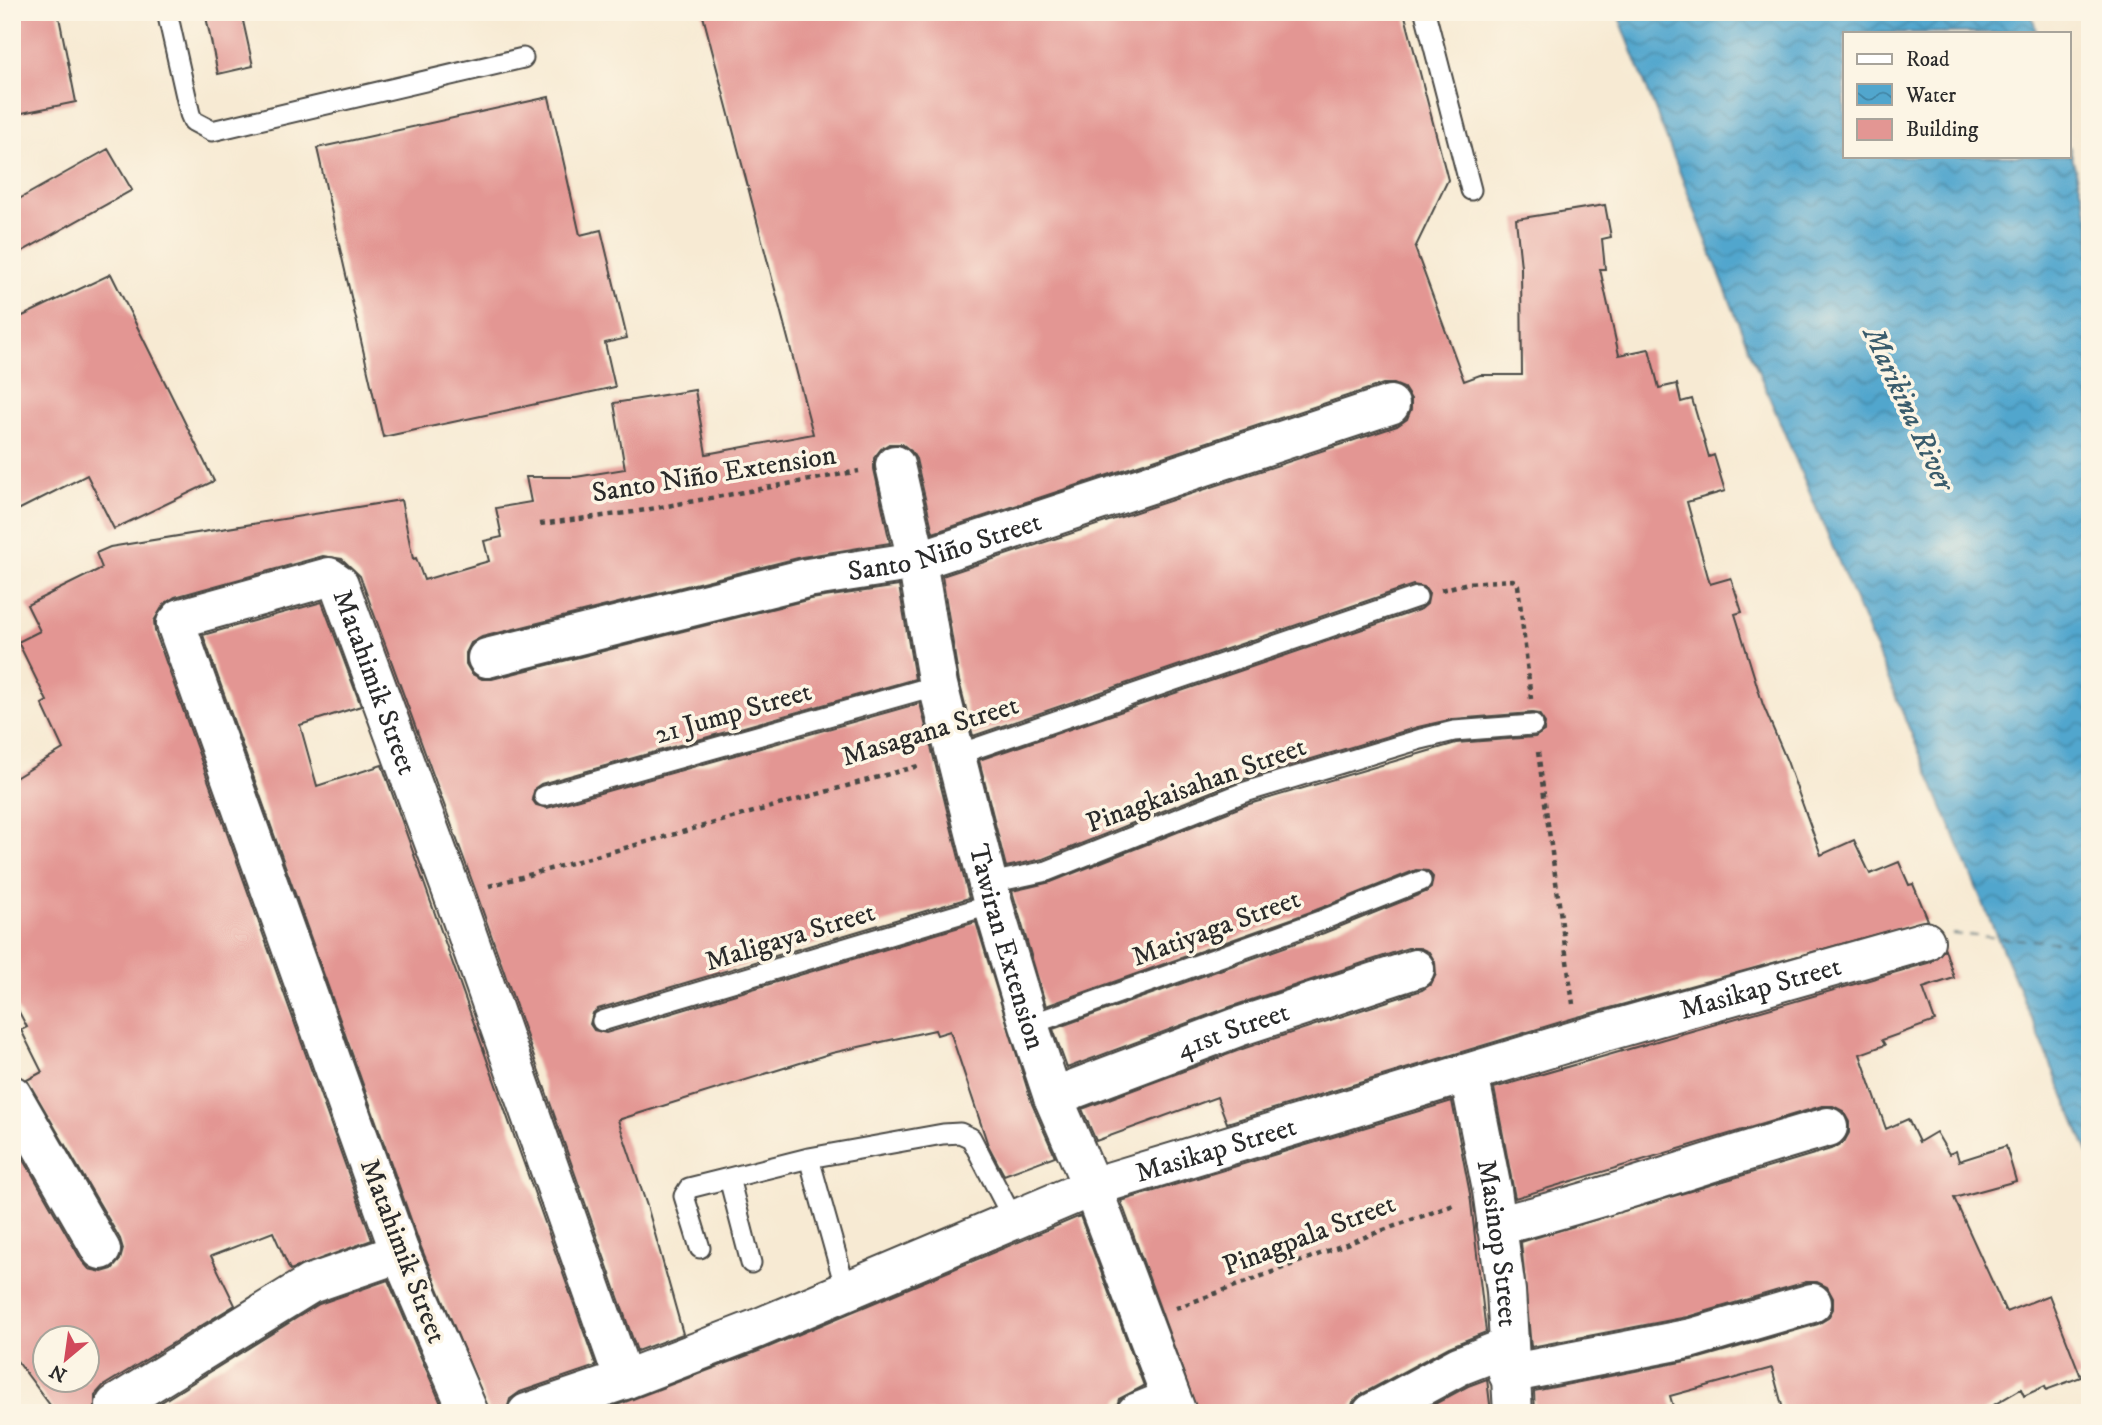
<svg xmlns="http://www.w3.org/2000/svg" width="2102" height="1425" font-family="'IM FELL DW Pica',serif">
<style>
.water{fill:url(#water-waves);stroke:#3e687c;stroke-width:2}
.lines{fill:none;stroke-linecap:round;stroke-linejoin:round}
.ferry{stroke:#3a5c6c;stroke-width:2;stroke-dasharray:9 7;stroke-linecap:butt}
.building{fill:#e39693;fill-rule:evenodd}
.service-casing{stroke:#4a4844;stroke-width:23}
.minor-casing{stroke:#4a4844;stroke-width:42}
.path{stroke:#4a4844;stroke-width:4.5;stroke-dasharray:5 5;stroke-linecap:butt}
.service{stroke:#fff;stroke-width:19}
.minor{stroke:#fff;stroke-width:38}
.labels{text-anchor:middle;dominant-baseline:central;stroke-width:7;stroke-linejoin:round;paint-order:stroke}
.street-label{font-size:28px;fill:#2b2b2b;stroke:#fcf5e5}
.water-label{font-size:30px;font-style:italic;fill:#3a5c6c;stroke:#fcf5e5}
</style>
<defs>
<pattern id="water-waves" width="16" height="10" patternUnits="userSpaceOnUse" patternTransform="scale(1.75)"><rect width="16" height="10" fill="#51a6cd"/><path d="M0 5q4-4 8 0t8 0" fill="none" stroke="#4387a7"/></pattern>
</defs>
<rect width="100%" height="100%" fill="#fcf5e5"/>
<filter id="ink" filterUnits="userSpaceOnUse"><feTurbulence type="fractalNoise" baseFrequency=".0143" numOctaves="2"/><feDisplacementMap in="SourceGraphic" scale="14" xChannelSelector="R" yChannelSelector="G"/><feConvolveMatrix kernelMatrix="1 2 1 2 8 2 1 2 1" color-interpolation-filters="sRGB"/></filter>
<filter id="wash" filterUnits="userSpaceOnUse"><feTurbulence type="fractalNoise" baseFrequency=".00686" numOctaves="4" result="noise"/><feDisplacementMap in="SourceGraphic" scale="28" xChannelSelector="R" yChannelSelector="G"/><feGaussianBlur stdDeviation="1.57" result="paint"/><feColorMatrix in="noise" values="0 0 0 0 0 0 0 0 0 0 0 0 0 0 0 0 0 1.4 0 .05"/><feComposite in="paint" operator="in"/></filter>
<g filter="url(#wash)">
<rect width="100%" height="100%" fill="#f7ead3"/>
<path class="water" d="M1617,12H2031L2037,33H1845V156H2069V146L2090,221V1157L1749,349Z"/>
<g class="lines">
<path class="ferry" d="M1952,934L2090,945"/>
</g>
<g id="blocks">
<path class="building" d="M12,12H58L76,102L12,115Z
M205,12H241L253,66L218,74Z
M702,12H1404L1448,180L1415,248L1464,381L1480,375H1522L1521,267L1516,219L1605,205L1611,237L1602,239L1605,269H1600L1619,355L1649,349L1659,388L1677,384L1681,402L1692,399L1709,457L1714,455L1725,491L1687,502L1710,584L1731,578L1742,612L1735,614L1763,705L1787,761L1821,855L1854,840L1870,874L1899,862L1909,885L1913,884L1928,920L1574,1018L1227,1123L1217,1097L1096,1141L1082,1109L1245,1048L1422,990L1431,984L1436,974L1435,962L1429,952L1420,948H1408L1230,1007L1067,1068L1053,1029L1324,933L1426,892L1431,888L1433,877L1428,871L1416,870L1316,910L1046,1006L1012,891L1051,882L1246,805L1456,743L1535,737L1544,731L1545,723L1539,714L1532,713L1453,719L1418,727L1238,781L1043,859L1006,867L979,760L1421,609L1427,604L1429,594L1424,587L1413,585L973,736L959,681L942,576L1397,426L1407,419L1411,409V399L1404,388L1394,384H1383L933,533L916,459L911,451L902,444H889L881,449L874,458V469L890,543L802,557L482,637L471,643L466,653V664L472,674L482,679H492L811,599L899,586L915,679L541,784L535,788L532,799L536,805L547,808L920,703L969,898L598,1009L593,1013L590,1024L594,1030L606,1033L976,922L1032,1104L1055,1156L1004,1175L988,1145L950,1031L937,1035L935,1030L832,1053L618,1120L648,1209L683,1334L637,1351L475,889L360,576L342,559L323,556L175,597L164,604L154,621L155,631L372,1240L290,1270L273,1232L211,1256L235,1305L103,1386L95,1395V1413H56L12,1354V1139L82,1261L89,1269L102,1272L112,1269L120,1260L123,1249L120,1239L27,1080L42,1072L21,1030L27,1027L12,999V780L63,749L42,704L47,701L18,642L40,631L27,605L102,568L96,553L110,547L401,500L413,559L416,558L424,580L489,561L484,541L502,537L496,508L531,502L526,477H576L625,469L614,403L695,390L706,454L813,434ZM46,1338H88V1380H46Z
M549,97L580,235L601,230L627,338L605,343L615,387L383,437L317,148Z
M108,149L132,190L12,257V203Z
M111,274L214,481L114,529L87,475L12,513V321Z
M322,602L361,706L300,725L317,786L382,765L596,1366L520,1392L510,1399L506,1413H490L420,1245L203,635Z
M1945,949L1954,978L1923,988L1935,1021L1882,1040L1885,1045L1860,1054L1886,1129L1908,1119L1919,1142L1936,1132L1949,1154L1956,1151L1959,1161L2006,1146L2016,1181L1954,1198L2006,1312L2049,1295L2081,1377L2046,1390L2045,1386L2024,1396L2021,1389L1980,1413H1784L1772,1368L1670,1396L1675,1413H1535L1534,1391L1696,1359L1818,1324L1828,1318L1833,1309V1298L1827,1287L1817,1282H1806L1687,1317L1531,1347L1521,1242L1834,1148L1844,1142L1849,1133V1122L1843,1111L1833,1106H1822L1515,1198L1494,1088L1931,962Z
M1452,1101L1470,1194L1486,1332L1449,1347L1362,1394L1353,1402L1350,1413H1198L1121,1201Z
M1080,1216L1144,1386L1119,1399L1115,1413H596L764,1349Z
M388,1280L445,1413H144L319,1304Z
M1487,1379L1491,1413H1418L1468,1386Z"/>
</g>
</g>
<g filter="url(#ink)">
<use href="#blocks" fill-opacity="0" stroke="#4a4844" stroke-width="2"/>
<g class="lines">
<g class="service-casing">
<path id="service" d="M167,12L190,114L193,121L212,131L523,58
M1425,12L1471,190
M956,755L1417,597
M544,796L938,685
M990,883L1047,871L1242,793L1421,739L1454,731L1533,725
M602,1021L993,904
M1029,1025L1320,921L1421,881
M809,1158L846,1290
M729,1178L751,1263
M700,1248L684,1196L689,1188L809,1158L943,1134L960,1133L971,1138L1013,1219"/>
</g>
<g class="minor-casing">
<g id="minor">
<path id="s1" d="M895,465L917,561L938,685L993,904L1029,1025L1053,1097L1092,1187L1177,1413"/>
<path id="s2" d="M487,658L807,578L917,561L1390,405"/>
<path id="s3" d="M1469,1074L1492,1190L1506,1291L1513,1413"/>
<path d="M12,1095L101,1250"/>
<path id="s4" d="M1053,1097L1238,1027L1415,969"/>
<path d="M1496,1226C1608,1199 1717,1158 1828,1127"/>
<path d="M1508,1374L1692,1338L1812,1303"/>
<path d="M115,1405L310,1284L400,1253"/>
<path id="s5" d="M469,1413L400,1253L176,624L181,618L329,577L339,584L454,897L624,1380"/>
<path id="s6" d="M527,1413L624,1380L756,1329L1092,1187L1580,1039L1925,941"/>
<path d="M1136,1413L1171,1399"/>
<path d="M1372,1413L1459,1366L1508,1347"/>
</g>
</g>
<path class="path" d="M540,524L634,512L859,471
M1441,590L1468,583L1513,580L1518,585L1531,699
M1538,752L1573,1004
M489,886L918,766
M1176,1308C1270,1274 1363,1236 1457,1204"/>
<use href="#service" class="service"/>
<use href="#minor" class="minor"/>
</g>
</g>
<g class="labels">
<g class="street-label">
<text transform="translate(714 474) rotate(-9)">Santo Niño Extension</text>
<text stroke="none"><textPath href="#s2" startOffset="471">Santo Niño Street</textPath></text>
<text stroke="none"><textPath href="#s5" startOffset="1120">Matahimik Street</textPath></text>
<text transform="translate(733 713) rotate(-16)">21 Jump Street</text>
<text transform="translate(930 731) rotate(-17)">Masagana Street</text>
<text transform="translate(1196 785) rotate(-20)">Pinagkaisahan Street</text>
<text transform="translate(1216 928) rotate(-20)">Matiyaga Street</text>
<text transform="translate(790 937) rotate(-17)">Maligaya Street</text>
<text stroke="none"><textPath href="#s1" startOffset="495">Tawiran Extension</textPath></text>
<text stroke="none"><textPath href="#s6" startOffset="1306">Masikap Street</textPath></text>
<text stroke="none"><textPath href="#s4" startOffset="192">41st Street</textPath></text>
<text stroke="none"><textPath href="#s6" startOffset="738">Masikap Street</textPath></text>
<text transform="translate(1309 1235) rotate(-21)">Pinagpala Street</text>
<text stroke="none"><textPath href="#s3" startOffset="172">Masinop Street</textPath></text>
<text transform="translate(403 1251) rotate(69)">Matahimik Street</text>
</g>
<g class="water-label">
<text transform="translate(1908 409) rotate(65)">Marikina River</text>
</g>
</g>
<rect width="2102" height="1425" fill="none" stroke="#fcf5e5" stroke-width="42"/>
<rect x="1843" y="32" width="228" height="126" fill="#fcf5e5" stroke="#a8a49b" stroke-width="2"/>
<rect x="1857" y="54" width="35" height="10" fill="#ffffff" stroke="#a8a49b" stroke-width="2"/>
<text x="1906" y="66" font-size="21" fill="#2b2b2b">Road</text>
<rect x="1857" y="84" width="35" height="21" fill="url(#water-waves)" stroke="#a8a49b" stroke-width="2"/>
<text x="1906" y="102" font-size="21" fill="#2b2b2b">Water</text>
<rect x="1857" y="119" width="35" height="21" fill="#e39693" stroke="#a8a49b" stroke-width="2"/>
<text x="1906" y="136" font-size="21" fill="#2b2b2b">Building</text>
<g transform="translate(66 1359) rotate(209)"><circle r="33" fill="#fcf5e5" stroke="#a8a49b" stroke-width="2"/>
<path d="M0-5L12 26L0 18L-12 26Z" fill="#d1495b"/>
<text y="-10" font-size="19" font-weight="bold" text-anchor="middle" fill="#2b2b2b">N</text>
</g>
</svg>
